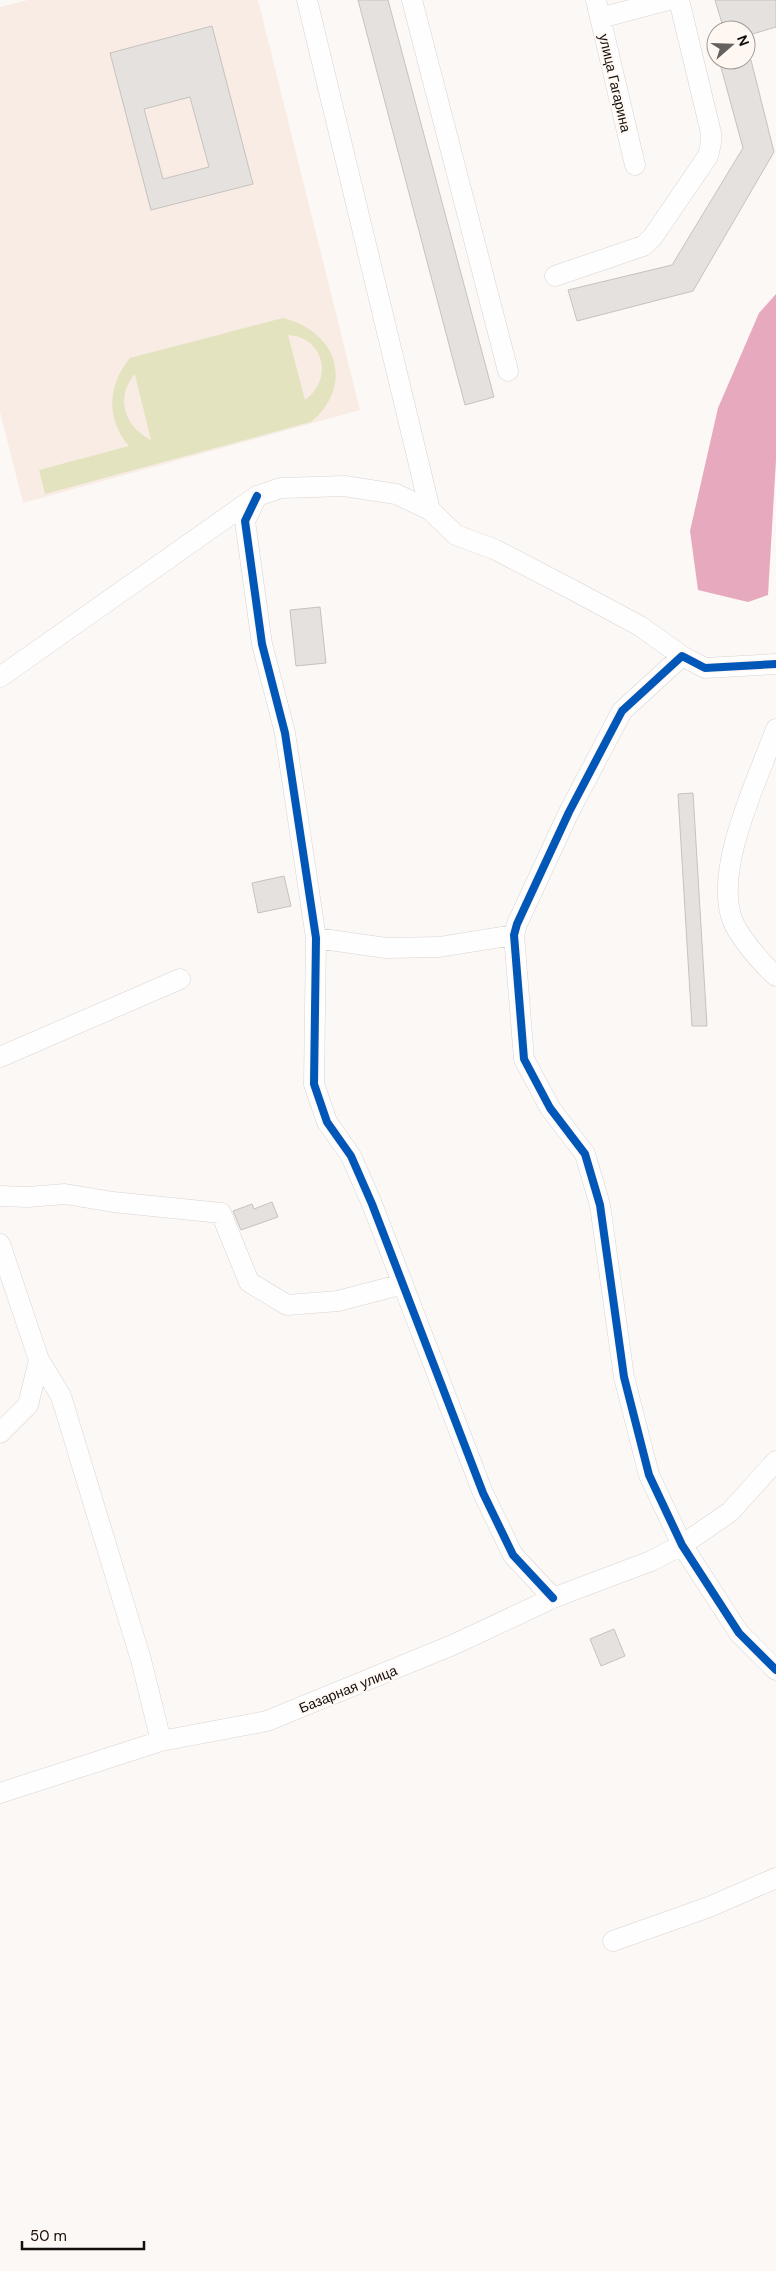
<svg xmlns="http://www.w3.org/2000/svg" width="776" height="2271" font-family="'DM Sans',sans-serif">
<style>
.built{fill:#f8ece4}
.green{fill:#e3e3c0;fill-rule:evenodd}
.water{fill:#e7a9be}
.building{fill:#e5e1df;stroke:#c6c2c0;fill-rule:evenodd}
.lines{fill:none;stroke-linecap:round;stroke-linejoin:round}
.minor-casing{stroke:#d8d4d2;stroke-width:21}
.minor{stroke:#fffefe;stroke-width:20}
.cycleway-casing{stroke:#fff7f2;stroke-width:11}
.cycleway{stroke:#0057b8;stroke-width:8}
.labels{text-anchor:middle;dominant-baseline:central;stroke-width:4;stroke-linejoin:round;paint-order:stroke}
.street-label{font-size:14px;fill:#130f0c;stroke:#fff7f2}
</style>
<rect width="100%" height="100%" fill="#fcf8f5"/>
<path class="built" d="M28,0H258L360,410L23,503L0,412V7Z"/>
<path class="green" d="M283,318C337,331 355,385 311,422L45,494L39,470L129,446C105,419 108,384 130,358ZM288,335C324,337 334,379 305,400ZM134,375H135L151,440C125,427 115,399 134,375Z"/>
<path class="water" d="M776,294V460L768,595L748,602L698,590L690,531L718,408L759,313Z"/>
<path class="building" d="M358,0H388L494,397L465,405Z
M715,0H776V27L746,36V30H724Z
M212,26L253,184L151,210L110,53ZM190,97L209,167L163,179L144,109Z
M719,60H751L774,152L693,291L577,321L568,290L672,265L743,148Z
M320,607L326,663L296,666L290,610Z
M693,793L707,1026H692L678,794Z
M284,876L291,906L258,913L252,883Z
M272,1202L278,1217L241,1230L233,1211L252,1204L254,1209Z
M614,1629L625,1656L601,1666L590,1639Z"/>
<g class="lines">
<g class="minor-casing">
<path id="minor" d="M307,0L430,510
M412,0L508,371
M596,0L635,165
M600,18L668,0
M555,276L643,246L652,238L708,156L711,143V133L679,0
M257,496L245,521L262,644L285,733L316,938L314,1084L327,1122L351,1156L372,1204L483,1493L513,1555L553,1598
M776,664L705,668L682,656L622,711L569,812L517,924L514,935L524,1059L550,1108L585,1154L600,1205L624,1377L649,1475L682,1545L739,1633L776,1670
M0,677L257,496L281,488L344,486L396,494L430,510L456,535L494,549L571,589L640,626L682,656
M776,729C758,779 714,867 732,919C738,936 762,964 776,976
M316,938L386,948L439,947L514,935
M0,1057L180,979
M0,1196L28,1197L65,1194L113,1202L221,1213L249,1282L287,1305L338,1301L403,1284
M0,1244L39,1360L61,1396L141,1660L161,1741
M0,1433L28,1405L39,1360
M0,1793L161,1741L267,1721L455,1644L553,1598L651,1561L682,1545L730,1512L776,1461
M613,1941L709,1907L776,1878"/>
</g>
<use href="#minor" class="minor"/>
<g class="cycleway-casing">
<path id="cycleway" d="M257,496L245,521L262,644L285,733L316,938L314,1084L327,1122L351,1156L372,1204L483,1493L513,1555L553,1598
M776,664L705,668L682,656L622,711L569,812L517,924L514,935L524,1059L550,1108L585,1154L600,1205L624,1377L649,1475L682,1545L739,1633L776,1670"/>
</g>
<use href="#cycleway" class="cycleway"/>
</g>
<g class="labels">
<g class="street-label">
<text transform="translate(615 83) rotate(77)">улица Гагарина</text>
<text transform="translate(348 1689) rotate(-22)">Базарная улица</text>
</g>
</g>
<g transform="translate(731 45) rotate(70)"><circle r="24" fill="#fff7f2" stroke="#a19a96"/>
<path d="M0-4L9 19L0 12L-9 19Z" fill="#65615e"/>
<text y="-8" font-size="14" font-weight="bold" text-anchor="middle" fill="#130f0c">N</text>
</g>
<path d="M22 2241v8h122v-8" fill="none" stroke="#130f0c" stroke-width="2.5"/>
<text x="30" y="2241" font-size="15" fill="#130f0c" stroke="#fff7f2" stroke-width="4" paint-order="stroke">50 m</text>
</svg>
